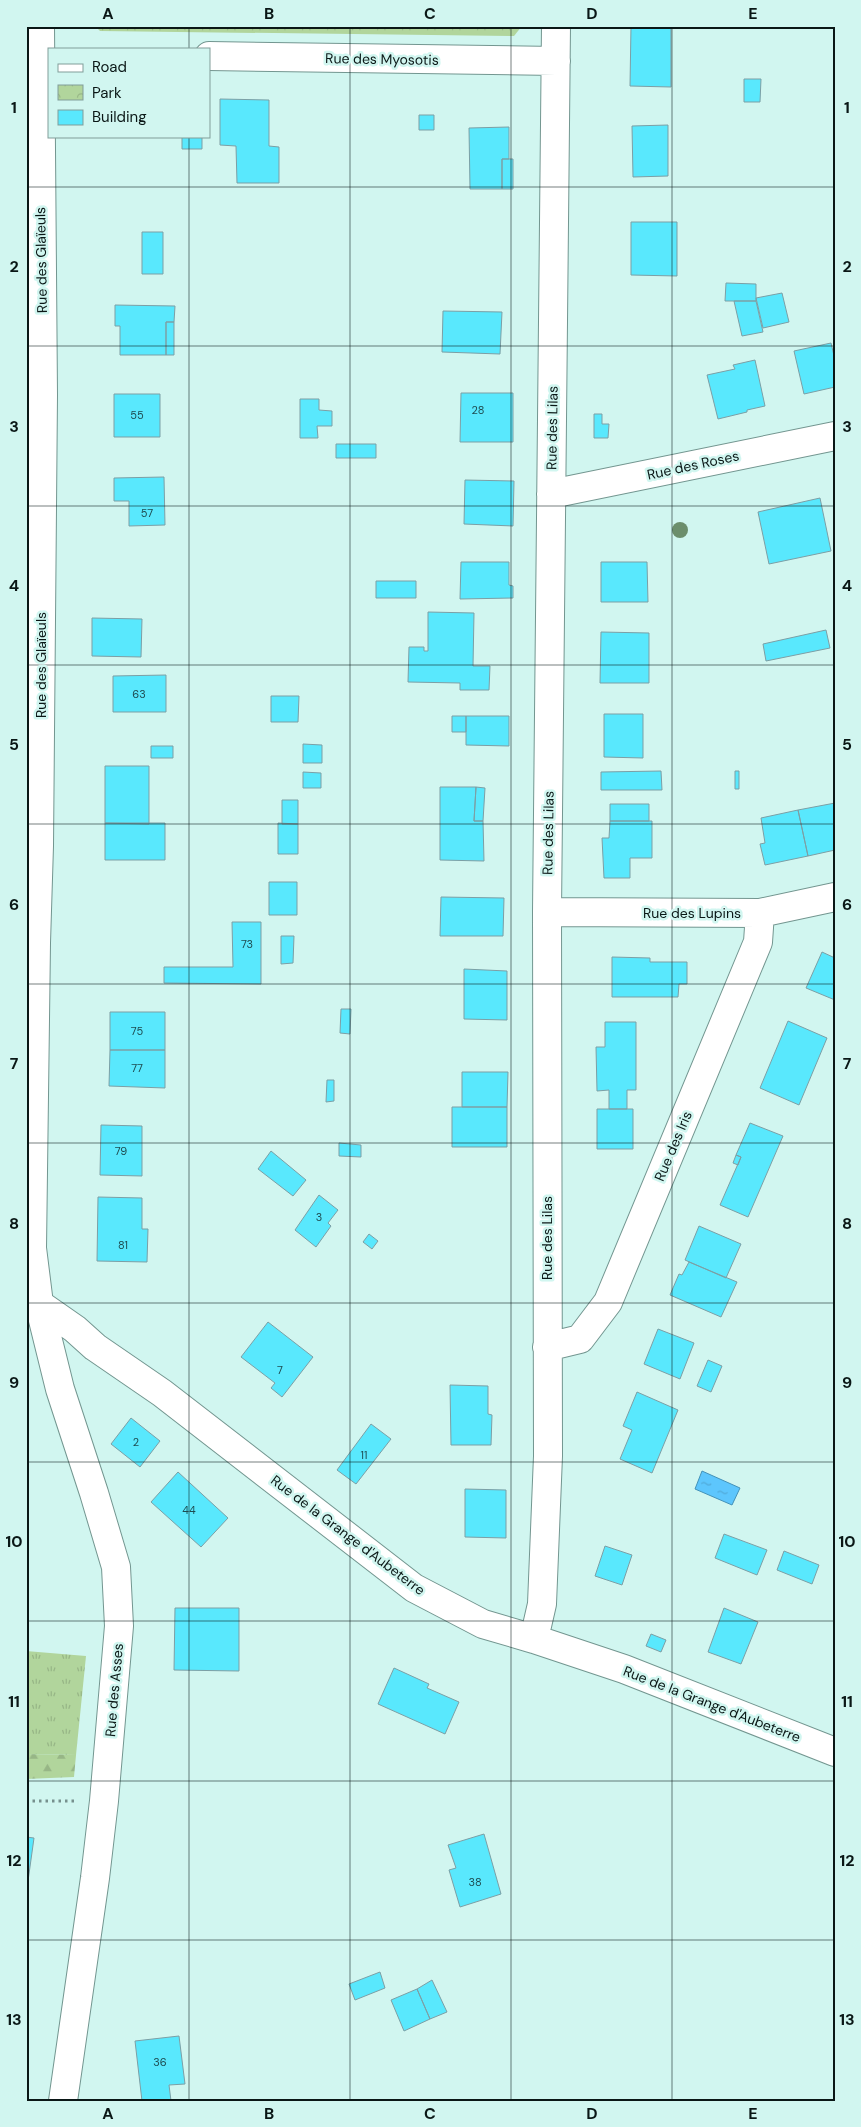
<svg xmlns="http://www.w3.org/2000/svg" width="861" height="2127" font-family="'DM Sans',sans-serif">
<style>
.grass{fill:url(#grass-tufts)}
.forest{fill:url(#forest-firs)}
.park{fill:url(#park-crowns)}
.water{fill:url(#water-ripples);stroke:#4492b8}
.building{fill:#59e8fd;stroke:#7c9fa5}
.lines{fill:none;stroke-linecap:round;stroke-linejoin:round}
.minor-casing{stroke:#739690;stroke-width:30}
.path{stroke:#76908d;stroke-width:3;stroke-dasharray:2.5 4;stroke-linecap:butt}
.minor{stroke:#fff;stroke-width:28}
.tree{fill:#6c8e6c}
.grid{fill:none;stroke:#0a1716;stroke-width:1;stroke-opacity:0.55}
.labels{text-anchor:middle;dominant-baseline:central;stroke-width:5;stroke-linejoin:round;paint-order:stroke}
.number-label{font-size:11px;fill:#1e4b50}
.street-label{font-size:14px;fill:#0a1716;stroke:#d1f6f0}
.neatline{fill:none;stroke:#0a1716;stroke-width:2}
.grid-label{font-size:16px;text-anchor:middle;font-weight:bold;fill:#0a1716}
</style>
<defs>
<pattern id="grass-tufts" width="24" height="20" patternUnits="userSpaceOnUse" patternTransform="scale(1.25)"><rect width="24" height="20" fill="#b1d59c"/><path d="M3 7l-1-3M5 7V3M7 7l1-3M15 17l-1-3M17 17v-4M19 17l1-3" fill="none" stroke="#97b686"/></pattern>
<pattern id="forest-firs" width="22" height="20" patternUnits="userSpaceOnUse" patternTransform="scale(1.25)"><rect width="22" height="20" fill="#b1d59c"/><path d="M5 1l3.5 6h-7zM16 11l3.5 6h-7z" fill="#97b686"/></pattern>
<pattern id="park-crowns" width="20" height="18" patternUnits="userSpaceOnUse" patternTransform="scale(1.25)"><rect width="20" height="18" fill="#b1d59c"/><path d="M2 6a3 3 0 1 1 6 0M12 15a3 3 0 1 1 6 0" fill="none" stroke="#97b686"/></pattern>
<pattern id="water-ripples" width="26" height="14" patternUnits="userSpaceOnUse" patternTransform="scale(1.25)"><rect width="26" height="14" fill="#5dc6fd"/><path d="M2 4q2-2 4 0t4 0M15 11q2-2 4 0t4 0" fill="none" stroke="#50a9d8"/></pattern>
</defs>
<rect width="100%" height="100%" fill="#d1f6f0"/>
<path class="grass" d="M26,1651L86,1656L76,1755L26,1754Z"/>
<path class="forest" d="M26,1754L76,1755L74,1777L26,1779Z"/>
<path class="park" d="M95,26H522L514,36L100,31Z"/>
<path class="water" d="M702,1471L740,1488L732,1505L695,1489Z"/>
<path class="building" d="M631,26H671V87L630,86Z
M744,79H761L760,102H744Z
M220,99L269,100V146L279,147V183H237L236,146L220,145Z
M419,115H434V130H419Z
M668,125V176L633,177L632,126Z
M509,127V159H502V189H470L469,128Z
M182,136H202V149H182Z
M502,159H513V189H502Z
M631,222H677V276L631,275Z
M142,232H163V274H142Z
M726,283L756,284V301H725Z
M782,293L789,322L763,328L756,298Z
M734,301H756L763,332L742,336Z
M115,305L175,306L174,322H166V355H120V326H115Z
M443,311L502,312L500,354L442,352Z
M166,322H174V355H166Z
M831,343L835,360V387L804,394L794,351Z
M755,360L765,406L747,410V412L718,419L707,375L735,369L733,365Z
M461,393H513V442H460Z
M114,394H160V437H114Z
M300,399H319V410L332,411V426H317L318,438H300Z
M594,414H602V424H609L608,438H594Z
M336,444H376V458H336Z
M164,477L165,525L129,526V501H114V478Z
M465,480L514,481L513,526L464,524Z
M820,498L831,551L769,564L758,512Z
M461,562H509V585L513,586V598L460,599Z
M601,562H647L648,602H601Z
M376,581H416V598H376Z
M428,612L474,613L473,666H490L489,690H460V683L408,682L409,647H424V651H428Z
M92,618L142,619L141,657L92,656Z
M826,630L830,648L766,661L763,644Z
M601,632L649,633V683H600Z
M166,675V712H113V676Z
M271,696H299L298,722H271Z
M604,714H643V758L604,757Z
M452,716H466V732H452Z
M466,716H509V746L466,745Z
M303,744L322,745V763H303Z
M151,746H173V758H151Z
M105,766H149V824L105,823Z
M661,771L662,790H601V772Z
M735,771H739V789H735Z
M303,772L321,773V788H303Z
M440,787H476L474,821H483L484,861L440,860Z
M476,787L485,788L483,821H474Z
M282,800H298V824H282Z
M835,803V850L808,856L798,810Z
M610,804H649V821H610Z
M798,810L808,856L765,865L760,844L765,843L761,818Z
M610,821H652V858H630V878H604L602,838H609Z
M105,823H165V860H105Z
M278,823L298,824V854H278Z
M269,882H297V915H269Z
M441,897L504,898L503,936H440Z
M232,922H261V984L164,983V967H233Z
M281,936H294L293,963L281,964Z
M822,952L835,958V1000L806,988Z
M612,957L650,958V962H687V984H679L678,997H612Z
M464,969L507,971V1020L464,1019Z
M341,1009H351L350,1034L340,1033Z
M110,1012H165V1050H110Z
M788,1021L827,1038L799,1105L760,1088Z
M605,1022H636V1090H627V1109H609V1090L597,1091L596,1047H605Z
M110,1050H165V1088L109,1086Z
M462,1072H508L507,1107H462Z
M327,1080H334V1101L326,1102Z
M452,1107H507V1147H452Z
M597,1109H633V1149H597Z
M750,1123L783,1136L748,1217L720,1205L741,1157L736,1155Z
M101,1125L142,1126V1176L100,1175Z
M339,1143L361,1145V1157L339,1156Z
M271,1151L306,1180L293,1196L258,1169Z
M736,1155L741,1157L738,1165L733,1163Z
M319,1195L338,1210L328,1223L331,1226L316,1247L295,1230Z
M98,1197L142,1198V1229H148L147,1262L97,1261Z
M699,1226L741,1244L726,1278L685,1260Z
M369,1234L378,1241L372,1249L363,1242Z
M689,1262L737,1282L721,1317L670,1295L679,1274L682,1275Z
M268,1322L313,1357L282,1397L271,1388L275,1383L241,1357Z
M658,1329L694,1343L680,1379L644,1364Z
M708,1360L722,1366L711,1392L697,1386Z
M450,1385L488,1386V1414L492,1415L491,1445H451Z
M637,1392L678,1410L652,1473L620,1459L632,1430L623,1426Z
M131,1418L160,1441L140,1467L111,1444Z
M371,1424L391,1439L356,1484L337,1470Z
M178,1472L228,1518L201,1547L151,1502Z
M465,1489L506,1490V1538L465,1537Z
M724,1534L767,1550L757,1575L715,1558Z
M605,1546L632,1555L622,1585L595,1576Z
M784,1551L819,1565L812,1584L777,1570Z
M175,1608H239V1671L174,1670Z
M724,1608L758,1622L741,1664L708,1652Z
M651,1634L666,1640L661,1652L646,1646Z
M394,1668L429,1684L427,1688L459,1702L445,1734L378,1704Z
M484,1834L501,1894L460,1907L449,1870L456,1868L448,1845Z
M26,1837L34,1838L28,1881L26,1880Z
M380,1972L385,1988L355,2000L349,1984Z
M432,1980L447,2012L430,2019L417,1989Z
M417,1989L430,2019L404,2031L391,2000Z
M179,2036L185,2084L169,2085L171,2101H142L135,2041Z"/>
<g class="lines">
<g class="minor-casing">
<path id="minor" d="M40,26L43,395L39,846L36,943L32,1248L39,1304L60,1389L94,1493L116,1567L119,1626L104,1801L95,1878L63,2101
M209,56L556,61
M551,494L835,436
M547,912L760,913L835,897
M32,1299L75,1329L95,1347L162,1393L414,1588L483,1624L534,1639L624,1669L835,1752
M547,1347L580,1339L608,1302L758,942L760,913
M534,1639L542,1604L548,1456L547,912L556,26"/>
</g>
<path class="path" d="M75,27L76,26
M26,1801H76"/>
<use href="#minor" class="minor"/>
</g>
<circle class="tree" cx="680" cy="530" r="8"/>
<path class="grid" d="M189,26V49M350,26V2101M511,26V2101M672,26V2101M189,136V2101M26,187H835M26,346H835M26,506H835M26,665H835M26,824H835M26,984H835M26,1143H835M26,1303H835M26,1462H835M26,1621H835M26,1781H835M26,1940H835"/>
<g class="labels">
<g class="number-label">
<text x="478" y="410">28</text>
<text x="137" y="415">55</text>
<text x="147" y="513">57</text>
<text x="139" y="694">63</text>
<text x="247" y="944">73</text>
<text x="137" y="1031">75</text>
<text x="137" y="1068">77</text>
<text x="121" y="1151">79</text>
<text x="319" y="1217">3</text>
<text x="123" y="1245">81</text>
<text x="280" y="1370">7</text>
<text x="136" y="1442">2</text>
<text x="364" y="1455">11</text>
<text x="189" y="1510">44</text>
<text x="475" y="1882">38</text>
<text x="160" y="2062">36</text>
</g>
<g class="street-label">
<text transform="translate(382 59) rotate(1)">Rue des Myosotis</text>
<text transform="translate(41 260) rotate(-91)">Rue des Glaïeuls</text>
<text transform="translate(552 428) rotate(-89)">Rue des Lilas</text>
<text transform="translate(693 465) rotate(-12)">Rue des Roses</text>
<text transform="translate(41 665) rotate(-90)">Rue des Glaïeuls</text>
<text transform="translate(548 833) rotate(-89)">Rue des Lilas</text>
<text x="692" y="913">Rue des Lupins</text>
<text transform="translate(673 1146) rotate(-67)">Rue des Iris</text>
<text transform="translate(547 1238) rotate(-90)">Rue des Lilas</text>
<text transform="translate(348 1535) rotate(37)">Rue de la Grange d'Aubeterre</text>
<text transform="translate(114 1690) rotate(-85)">Rue des Asses</text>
<text transform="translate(712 1704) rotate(21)">Rue de la Grange d'Aubeterre</text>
</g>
</g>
<rect width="861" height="2127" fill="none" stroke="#d1f6f0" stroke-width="55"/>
<rect x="48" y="48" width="162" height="90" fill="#d1f6f0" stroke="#819d99"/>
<rect x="58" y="64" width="25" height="8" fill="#ffffff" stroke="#819d99"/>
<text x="92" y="72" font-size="15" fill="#0a1716">Road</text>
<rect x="58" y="85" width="25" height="15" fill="url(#park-crowns)" stroke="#819d99"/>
<text x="92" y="98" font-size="15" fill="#0a1716">Park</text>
<rect x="58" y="110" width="25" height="15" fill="#59e8fd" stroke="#819d99"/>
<text x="92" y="122" font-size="15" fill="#0a1716">Building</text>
<rect x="28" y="28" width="806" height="2072" class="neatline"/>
<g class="grid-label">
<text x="108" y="19">A</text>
<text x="269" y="19">B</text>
<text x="430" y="19">C</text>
<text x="592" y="19">D</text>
<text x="753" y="19">E</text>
<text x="14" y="113">1</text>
<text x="847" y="113">1</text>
<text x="14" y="272">2</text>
<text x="847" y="272">2</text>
<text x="14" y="432">3</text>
<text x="847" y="432">3</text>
<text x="14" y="591">4</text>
<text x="847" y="591">4</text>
<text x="14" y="750">5</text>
<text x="847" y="750">5</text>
<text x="14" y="910">6</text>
<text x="847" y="910">6</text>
<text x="14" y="1069">7</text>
<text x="847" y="1069">7</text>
<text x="14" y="1229">8</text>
<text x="847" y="1229">8</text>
<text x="14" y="1388">9</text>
<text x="847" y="1388">9</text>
<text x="14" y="1547">10</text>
<text x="847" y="1547">10</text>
<text x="14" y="1707">11</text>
<text x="847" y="1707">11</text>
<text x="14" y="1866">12</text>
<text x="847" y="1866">12</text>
<text x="14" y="2025">13</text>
<text x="847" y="2025">13</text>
<text x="108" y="2119">A</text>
<text x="269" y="2119">B</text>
<text x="430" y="2119">C</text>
<text x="592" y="2119">D</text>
<text x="753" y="2119">E</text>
</g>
</svg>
